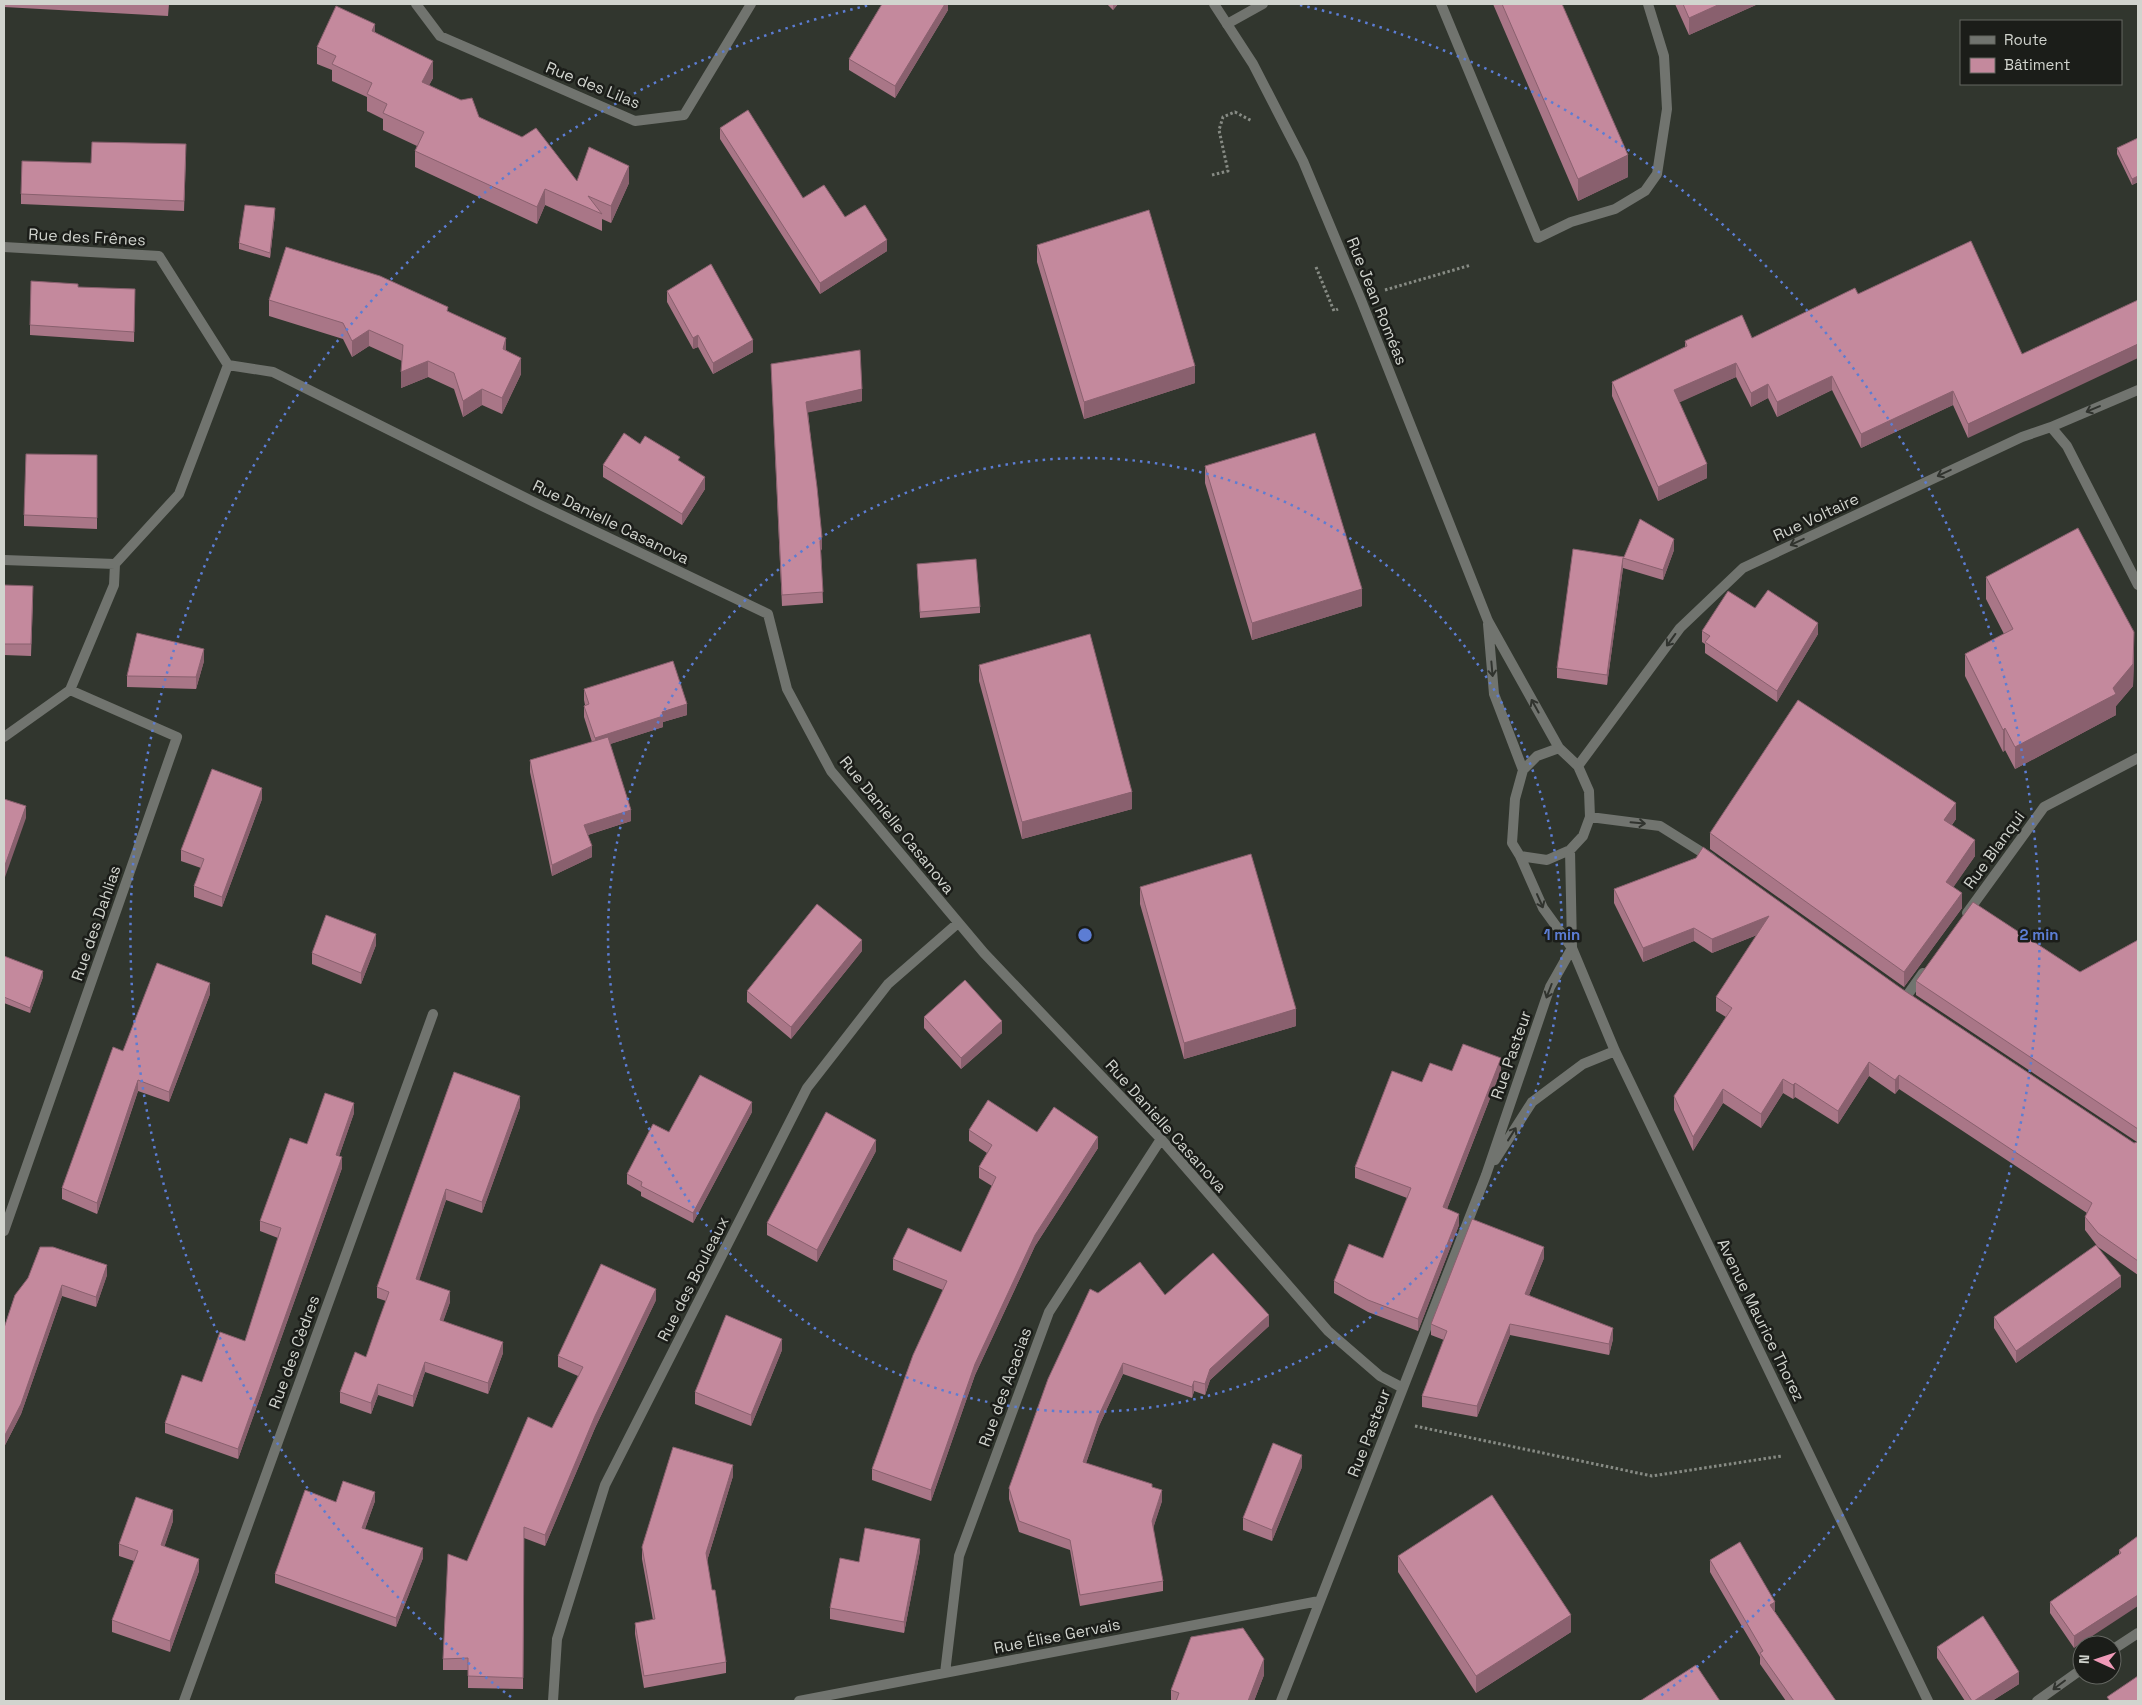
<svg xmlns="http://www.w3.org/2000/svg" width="2142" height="1705" font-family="'Space Grotesk',sans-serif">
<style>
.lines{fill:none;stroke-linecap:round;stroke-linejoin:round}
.path{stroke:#878b84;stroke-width:3;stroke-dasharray:2.5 2.5;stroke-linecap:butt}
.service{stroke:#71746f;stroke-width:10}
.minor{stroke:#71746f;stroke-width:10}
.wall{fill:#a97687}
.shaded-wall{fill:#89606e}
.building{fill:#c4899d;stroke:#89606e}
.oneway{stroke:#30332e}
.ring{fill:none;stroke:#5c7dd4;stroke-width:2.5;stroke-dasharray:2.5 5}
.labels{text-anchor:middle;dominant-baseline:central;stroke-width:5;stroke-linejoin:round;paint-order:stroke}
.street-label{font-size:16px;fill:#d1d4ce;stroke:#1b1d19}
.centre{fill:#5c7dd4;stroke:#1b1d19;stroke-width:2.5}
.ring-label{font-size:15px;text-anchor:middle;font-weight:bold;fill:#5c7dd4;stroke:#1b1d19;stroke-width:5;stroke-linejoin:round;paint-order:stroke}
</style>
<rect width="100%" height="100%" fill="#31362e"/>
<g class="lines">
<path class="path" d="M1212,175L1228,171L1219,130L1223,117L1235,112L1252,121
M1316,267L1334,311L1338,309
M1385,290L1471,265
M1415,1426L1652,1476L1782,1456"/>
<path class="service" d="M1441,4L1538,238L1571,222L1615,209L1645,191L1657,174L1667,109L1664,56L1648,4
M1227,24L1263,4"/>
<path class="minor" d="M416,4L440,36L635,121L684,115L751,4
M1214,4L1253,64L1303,161L1361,300L1488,621L1559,748
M4,247L159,256L228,365
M228,365L273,372L538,504L768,614L787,689L831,771L984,953L1161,1139L1328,1331L1380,1376L1403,1388
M2051,427L2067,446L2138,585
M4,560L115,564L179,494L228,365
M1488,624L1494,694L1523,770
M4,737L70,690L114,585L115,564
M1559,748L1578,766L1589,791L1590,817L1583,836L1570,850L1547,860L1520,856L1512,843L1515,799L1523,770L1537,756Z
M1578,766L1680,628L1743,568L2022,437L2051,427L2138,390
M1590,817L1660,826L1711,858
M1570,850L1572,947
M1520,856L1543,908L1572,948L1615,1051L1928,1701
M1967,913L2044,807L2138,758
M1906,997L1923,973
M1495,1160L1532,1102L1583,1064L1615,1051
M4,1231L177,737L70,690
M2112,1650L2138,1633
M945,1673L959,1556L1049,1312L1161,1139
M184,1701L433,1014
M553,1701L557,1639L605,1485L807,1088L888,984L958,923
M799,1701L1319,1601
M1281,1701L1486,1175L1550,987L1572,948
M2037,1701L2082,1669"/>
</g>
<path class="wall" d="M4,4H169L168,16L4,7Z
M948,4V10L895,98L849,70V59Z
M1107,4H1118L1113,10Z
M1493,4H1562L1628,177L1578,201Z
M1675,4H1758L1689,35Z
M375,32L433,78L429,85L577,181L629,183L611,223L602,219V231L545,205L537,224L415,167V151L417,146L383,130V119L367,111V97L332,81V70L317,64V47Z
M720,128L803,198L845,217L887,251L820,294L720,139Z
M2138,138V182L2132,185L2117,154V148Z
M186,155L184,211L21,204V194L91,163Z
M275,214L270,258L239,249V243Z
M1971,241L1968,438L1953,405L1861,448L1832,390L1777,417L1768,398L1751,407L1736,377L1679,402L1707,478L1658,501L1612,396V382L1685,348V341L1752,338L1858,294Z
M1037,245L1195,383L1084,419L1037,262Z
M135,289L134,342L30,335V325Z
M667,291L753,352L713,374L698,347L693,349L667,302Z
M269,300L448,311L506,350L521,374L502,414L482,405L463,417L454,389L428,377L401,388L402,361L369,346L352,357L343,339L269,316Z
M771,364L862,401L808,412L822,548L821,551L823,603L782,606Z
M640,444L680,462L705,489L682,525L603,477V465Z
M97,455V529L24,526V515Z
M1205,466L1362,606L1252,640L1205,483Z
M1674,550L1663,580L1623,568L1607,685L1557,678V668L1624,557Z
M917,564L980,607V613L920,618Z
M1986,577L2134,654L2133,686L2116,706V715L2015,769L2005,750L2003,752L1965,676V654L2004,634L1986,599Z
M4,585L33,598L31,656L4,655Z
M1755,608L1818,634L1777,702L1705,653V644L1702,642V631Z
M204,661L196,689L127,687V676Z
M979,665L1132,809L1022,839L979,681Z
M584,689L687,715L663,722V727L610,744L631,821L588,835L592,857L552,876L530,772V760L592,742L584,717V706L585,705L584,700Z
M262,799L222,907L194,897V886L201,868L181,861V850Z
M1956,819L1952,825L1975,856L1953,887L1962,908L1904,987L1710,849V833Z
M1696,858L1902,989L2134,1143L2137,1142L1916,995V981L2080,972L2138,940V1275L2098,1247L2085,1230V1217L2087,1213L1899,1089L1895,1094L1869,1076L1838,1124L1795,1097L1793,1099L1783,1093L1761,1128L1723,1103L1693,1151L1674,1110V1096L1726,1017L1716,1011V997L1757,935L1712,953L1694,941L1643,962L1614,903V889Z
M1140,887L1296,1026L1184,1059L1140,904Z
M376,945L361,984L312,964V953Z
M862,951L791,1039L747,1002V991Z
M4,956L43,977L30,1013L4,1003Z
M210,994L169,1102L138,1091L97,1214L62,1199V1188L123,1051Z
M924,1017L1002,1033L961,1069L924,1028Z
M1501,1070L1447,1209L1459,1225L1418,1331L1368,1312L1334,1293V1281L1383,1258L1407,1198L1355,1178V1167L1422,1082L1452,1071Z
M454,1072L520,1107L482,1213L446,1200L419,1280L450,1302L443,1321L503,1353L488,1394L425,1372L413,1407L378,1395L371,1414L340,1403V1392L366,1357L386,1301L377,1298V1287Z
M752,1112L693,1223L641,1196V1192L627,1184V1174L669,1132Z
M354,1113L339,1156L342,1168L238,1459L165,1433V1423L202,1382L245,1341L278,1238L260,1231V1221L307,1144Z
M969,1130L1037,1132L1098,1148L1035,1246L975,1375L931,1501L872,1480V1469L943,1290L893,1270V1259L961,1252L992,1186L979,1178V1167L987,1153L969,1141Z
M876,1151L817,1262L767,1235V1223Z
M1544,1258L1529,1295L1613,1339L1609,1355L1510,1335L1477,1417L1422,1407V1396L1444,1340L1431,1335V1324Z
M107,1275L96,1307L62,1296L21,1414L4,1447V1328L15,1295Z
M2121,1287L2016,1363L1994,1328V1317Z
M1098,1293L1165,1295L1269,1326L1210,1380L1205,1395L1194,1391L1192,1398L1123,1374L1099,1426L1086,1463L1152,1487L1162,1501L1153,1528L1163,1581V1591L1080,1606L1070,1550L1019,1532L1009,1499V1488Z
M656,1300L595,1428L545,1546L524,1538L523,1689L468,1688V1670H443V1659L467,1561L552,1428L578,1376L558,1367V1356Z
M782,1350L751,1426L695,1404V1392Z
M1302,1467L1272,1541L1243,1530V1518Z
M733,1476L707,1561L712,1590L726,1662V1673L644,1688L635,1634V1623L653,1620L642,1559V1547Z
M375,1501L365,1529L423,1558L396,1627L275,1583V1574L336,1502Z
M173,1521L164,1547L199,1571L170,1652L112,1632V1620L134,1561L119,1556V1544Z
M2138,1536L2074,1648L2050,1613V1602L2119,1554V1550Z
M920,1551L904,1633L830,1619V1608L859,1562Z
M1398,1556L1571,1632L1476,1693L1398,1572Z
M1710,1560L1775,1612L1836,1701H1786L1760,1664V1657L1710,1572Z
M1937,1647L2019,1684L1992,1701H1965L1937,1658Z
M1264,1675L1254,1701H1171V1690Z"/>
<path class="shaded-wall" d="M945,4H948V10L895,98V86Z
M1113,4H1118L1113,10Z
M1720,4H1758L1689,35V18Z
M375,24V41L372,31Z
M433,61V78L422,99V82Z
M1628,155V177L1578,201V179Z
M629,166V183L611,223V206Z
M2138,176V182L2132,185V179Z
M545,189V205L537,224V207Z
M275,208V214L270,258V253Z
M887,240V251L820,294V283Z
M369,330V346L352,357V341Z
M698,335V347L693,349V338Z
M506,338V354L503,349Z
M753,340V352L713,374V363Z
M2138,344V358L1968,438V424Z
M521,358V374L502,414V398Z
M428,361V377L401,388V372Z
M1736,363V377L1674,405V390Z
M1195,366V383L1084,419V402Z
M1832,376V390L1777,417V402Z
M1768,384V398L1751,407V393Z
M482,389V405L463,417V401Z
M862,389V401L806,413V402Z
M1953,391V405L1861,448V434Z
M1707,464V478L1658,501V487Z
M705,477V489L682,525V514Z
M822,537V548L820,552V541Z
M1674,539V550L1663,580V570Z
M1623,558V568L1607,685V675Z
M1362,589V606L1252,640V623Z
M1818,623V634L1777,702V691Z
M2134,632V654L2133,686L2116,706V715L2015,769V747L2113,688Z
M204,649V661L196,689V677Z
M687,704V715L663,722V727L595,749V738L662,712Z
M2005,728V750L2003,752V730Z
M262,788V799L222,907V897Z
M1132,792V809L1022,839V822Z
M1956,803V819L1944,835V820Z
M26,806V818L4,880V868Z
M631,810V821L584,836V825Z
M1975,840V856L1946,898V882Z
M592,846V857L552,876V865Z
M1962,893V908L1904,987V972Z
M1769,916V930L1712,953V939Z
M1694,928V941L1643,962V948Z
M376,934V945L361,984V973Z
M862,940V951L791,1039V1027Z
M43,971V977L30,1013V1008Z
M210,983V994L169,1102V1092Z
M1296,1009V1026L1184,1059V1043Z
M1002,1021V1033L961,1069V1058Z
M1501,1058V1070L1443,1219V1207Z
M1869,1062V1076L1838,1124V1111Z
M1899,1075V1089L1895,1094V1080Z
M1783,1079V1093L1761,1128V1114Z
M138,1080V1091L97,1214V1203Z
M1795,1083V1097L1793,1099V1085Z
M1723,1089V1103L1693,1151V1137Z
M520,1096V1107L482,1213V1202Z
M752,1102V1112L693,1223V1213Z
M354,1103V1113L336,1165V1155Z
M1098,1137V1148L1035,1246L975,1375L931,1501V1490L975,1364L1035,1235Z
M876,1140V1151L817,1262V1250Z
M342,1157V1168L238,1459V1449Z
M446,1189V1200L416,1290V1279Z
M1459,1214V1225L1418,1331V1319Z
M1544,1247V1258L1525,1305V1294Z
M107,1265V1275L96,1307V1297Z
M2121,1276V1287L2016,1363V1351Z
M62,1285V1296L21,1414L4,1447V1437Z
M656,1289V1300L595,1428L545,1546V1535L595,1416Z
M450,1291V1302L440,1331V1320Z
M1269,1315V1326L1210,1380L1205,1395V1384L1210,1369Z
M1510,1324V1335L1477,1417V1406Z
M1613,1328V1339L1609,1355V1344Z
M782,1339V1350L751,1426V1415Z
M503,1342V1353L488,1394V1383Z
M425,1362V1372L413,1407V1396Z
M1123,1363V1374L1099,1426L1083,1472V1462L1099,1415Z
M1194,1381V1391L1192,1398V1387Z
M378,1384V1395L371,1414V1403Z
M1302,1455V1467L1272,1541V1530Z
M733,1465V1476L706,1564V1553Z
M1162,1490V1501L1152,1532V1521Z
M375,1492V1501L362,1537V1528Z
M173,1510V1521L161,1557V1545Z
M920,1539V1551L904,1633V1622Z
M423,1548V1558L396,1627V1618Z
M199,1559V1571L170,1652V1641Z
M2138,1595V1606L2074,1648V1636Z
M1775,1602V1613L1770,1605Z
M1571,1615V1632L1476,1693V1676Z
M1264,1659V1675L1254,1701H1248Z
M2019,1672V1684L1992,1701H1974Z"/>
<path class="building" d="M882,4H945L895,86L849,59Z
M1502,4H1562L1628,155L1578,179Z
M1683,4H1720L1689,18Z
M336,6L375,24L372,31L433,61L422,82L461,100L472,98L479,117L522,137L536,128L577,181L589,147L629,166L611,206L588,196L602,214L545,189L537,207L415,151L424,132L383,113L387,104L367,94L372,83L332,64L336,56L317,47Z
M748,110L803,198L824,185L845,217L865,205L887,240L820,283L720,128Z
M2138,138V176L2132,179L2117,148Z
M92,142L186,144L184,201L21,194L22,161L91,163Z
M245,205L275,208L270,253L239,243Z
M1149,210L1195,366L1084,402L1037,245Z
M1971,241L2022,354L2138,300V344L1968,424L1953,391L1861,434L1832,376L1777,402L1768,384L1751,393L1736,363L1674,390L1707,464L1658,487L1612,382L1687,346L1685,341L1742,315L1752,338L1855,288L1858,294Z
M286,247L380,276L448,307L447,311L506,338L503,349L521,358L502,398L482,389L463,401L454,373L428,361L401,372L403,345L369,330L352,341L343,323L269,300Z
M711,264L753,340L713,363L698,335L693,338L667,291Z
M31,281L78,284V287L135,289L134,332L30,325Z
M860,350L862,389L806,402L817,487L822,537L820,541L823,592L782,595L771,364Z
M624,433L640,444L645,436L680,457L678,460L705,477L682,514L603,465Z
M1315,433L1362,589L1252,623L1205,466Z
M26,454L97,455V518L24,515Z
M1640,519L1674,539L1663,570L1623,558L1607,675L1557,668L1573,549L1624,557Z
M2078,528L2134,632L2133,664L2113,688L2116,694L2015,747L2005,728L2003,730L1965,654L2013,629L1986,577Z
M976,559L980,607L920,612L917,564Z
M4,585L33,586L31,644H4Z
M1768,590L1818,623L1777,691L1705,642L1710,636L1702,631L1728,591L1755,608Z
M137,633L204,649L196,677L127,676Z
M1090,634L1132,792L1022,822L979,665Z
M673,661L687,704L662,712L663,716L595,738L584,706L589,704L584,689Z
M1798,700L1956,803L1944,820L1975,840L1946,882L1962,893L1904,972L1710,833Z
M608,737L631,810L584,825L592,846L552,865L530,760Z
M212,769L262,788L222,897L194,886L204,859L181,850Z
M4,799L26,806L4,868Z
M1703,847L1902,989L2134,1143L2138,1142V1261L2098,1233L2085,1217L2092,1203L1899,1075L1895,1080L1869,1062L1838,1111L1795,1083L1793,1085L1783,1079L1761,1114L1723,1089L1693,1137L1674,1096L1732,1008L1716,997L1769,916L1712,939L1694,928L1643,948L1614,889L1696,858Z
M1251,854L1296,1009L1184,1043L1140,887Z
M1973,902L2080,972L2138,940V1129L1916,981Z
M817,904L862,940L791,1027L747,991Z
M326,915L376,934L361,973L312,953Z
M4,956L43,971L30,1008L4,997Z
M157,963L210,983L169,1092L138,1080L97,1203L62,1188L113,1047L123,1051Z
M965,980L1002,1021L961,1058L924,1017Z
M1463,1044L1501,1058L1443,1207L1459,1214L1418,1319L1368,1300L1334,1281L1349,1244L1383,1258L1411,1188L1355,1167L1392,1071L1422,1082L1430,1063L1452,1071Z
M454,1072L520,1096L482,1202L446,1189L416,1279L450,1291L440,1320L503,1342L488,1383L425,1362L413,1396L378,1384L371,1403L340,1392L355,1352L366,1357L377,1325L389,1292L377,1287Z
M700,1075L752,1102L693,1213L641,1186L642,1182L627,1174L653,1124L669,1132Z
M325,1093L354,1103L336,1155L342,1157L238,1449L165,1423L182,1375L202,1382L220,1332L245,1341L281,1228L260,1221L290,1138L307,1144Z
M988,1100L1037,1132L1054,1107L1098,1137L1035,1235L975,1364L931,1490L872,1469L913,1355L947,1281L893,1259L908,1228L961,1252L996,1177L979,1167L992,1145L969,1130Z
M826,1112L876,1140L817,1250L767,1223Z
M1472,1219L1544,1247L1525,1294L1613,1328L1609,1344L1510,1324L1477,1406L1422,1396L1447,1331L1431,1324Z
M2096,1245L2121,1276L2016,1351L1994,1317Z
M40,1247H53L107,1265L96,1297L62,1285L21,1404L4,1437V1328L15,1295L28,1278Z
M1213,1253L1269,1315L1210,1369L1205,1384L1194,1381L1192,1387L1123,1363L1099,1415L1083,1462L1152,1484V1487L1162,1490L1152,1521L1163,1581L1080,1595L1070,1540L1019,1521L1009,1488L1048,1379L1090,1289L1098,1293L1140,1262L1165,1295Z
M601,1264L656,1289L595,1416L545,1535L524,1527L523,1678L468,1676V1658L443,1659L448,1554L467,1561L528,1417L552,1428L583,1367L558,1356Z
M726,1315L782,1339L751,1415L695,1392Z
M1273,1443L1302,1455L1272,1530L1243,1518Z
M673,1447L733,1465L706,1553L712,1590H715L726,1662L644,1676L635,1623L655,1619L642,1547Z
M343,1481L375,1492L362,1528L423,1548L396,1618L275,1574L305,1490L336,1502Z
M1492,1495L1571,1615L1476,1676L1398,1556Z
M136,1497L173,1510L161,1545L199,1559L170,1641L112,1620L138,1551L119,1544Z
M865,1528L920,1539L904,1622L830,1608L840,1558L859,1562Z
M2138,1536V1595L2074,1636L2050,1602L2121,1553L2119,1550Z
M1740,1542L1775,1602L1770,1605L1836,1701H1794L1760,1653L1763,1651L1710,1560Z
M1983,1616L2019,1672L1974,1701H1972L1937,1647Z
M1243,1628L1264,1659L1248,1701H1176L1179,1693L1171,1690L1191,1637Z
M1696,1665L1720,1701H1640Z
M2138,1676V1701H2110L2107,1697Z"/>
<defs><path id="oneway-shaft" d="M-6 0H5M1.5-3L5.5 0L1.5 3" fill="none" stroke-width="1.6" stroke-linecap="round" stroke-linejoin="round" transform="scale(1.25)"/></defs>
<g class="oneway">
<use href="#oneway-shaft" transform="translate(2093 409) rotate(157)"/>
<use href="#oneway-shaft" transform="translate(1944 473) rotate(155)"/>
<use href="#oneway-shaft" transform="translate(1797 542) rotate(155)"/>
<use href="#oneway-shaft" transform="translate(1671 640) rotate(126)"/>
<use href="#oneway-shaft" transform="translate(1492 669) rotate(85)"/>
<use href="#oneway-shaft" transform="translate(1535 706) rotate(-119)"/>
<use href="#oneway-shaft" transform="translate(1638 823) rotate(5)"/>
<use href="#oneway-shaft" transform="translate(1540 901) rotate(66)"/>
<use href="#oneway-shaft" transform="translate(1549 991) rotate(111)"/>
<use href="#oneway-shaft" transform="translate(1512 1134) rotate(-58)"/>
<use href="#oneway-shaft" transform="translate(2059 1685) rotate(143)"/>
</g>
<g class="ring">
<circle cx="1085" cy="935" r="477"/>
<path d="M511 1697A954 954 0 0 1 870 5M1300 5A954 954 0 0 1 1659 1697"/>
</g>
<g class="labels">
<g class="street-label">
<text transform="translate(593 85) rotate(22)">Rue des Lilas</text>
<text transform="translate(87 237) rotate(3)">Rue des Frênes</text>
<text transform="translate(1377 301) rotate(68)">Rue Jean Roméas</text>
<text transform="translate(1816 517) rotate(-25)">Rue Voltaire</text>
<text transform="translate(611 522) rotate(26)">Rue Danielle Casanova</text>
<text transform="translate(897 825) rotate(51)">Rue Danielle Casanova</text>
<text transform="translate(1994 850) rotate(-54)">Rue Blanqui</text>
<text transform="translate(96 923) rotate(-71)">Rue des Dahlias</text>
<text transform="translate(1511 1055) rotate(-71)">Rue Pasteur</text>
<text transform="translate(1166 1126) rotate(48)">Rue Danielle Casanova</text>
<text transform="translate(693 1279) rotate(-63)">Rue des Bouleaux</text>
<text transform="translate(1761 1320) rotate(64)">Avenue Maurice Thorez</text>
<text transform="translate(294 1352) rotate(-70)">Rue des Cèdres</text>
<text transform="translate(1005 1387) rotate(-70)">Rue des Acacias</text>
<text transform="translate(1369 1433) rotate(-69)">Rue Pasteur</text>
<text transform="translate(1057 1636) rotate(-11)">Rue Élise Gervais</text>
</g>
</g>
<circle cx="1085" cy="935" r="8" class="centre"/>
<g class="ring-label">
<text x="1562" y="940">1 min</text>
<text x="2039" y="940">2 min</text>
</g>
<rect width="2142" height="1705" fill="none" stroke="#d1d4ce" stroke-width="10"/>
<rect x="1960" y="20" width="162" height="65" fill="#1b1d19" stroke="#646661"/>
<rect x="1970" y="36" width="25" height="8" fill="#71746f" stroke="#646661"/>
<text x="2004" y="45" font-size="15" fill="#d1d4ce">Route</text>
<rect x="1970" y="58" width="25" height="15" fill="#c4899d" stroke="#646661"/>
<text x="2004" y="70" font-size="15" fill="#d1d4ce">Bâtiment</text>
<g transform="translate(2097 1660) rotate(273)"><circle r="24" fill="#1b1d19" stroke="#646661"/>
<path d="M0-4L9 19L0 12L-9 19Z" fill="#ef9ab8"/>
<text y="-8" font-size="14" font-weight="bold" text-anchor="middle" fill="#d1d4ce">N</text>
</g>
</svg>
